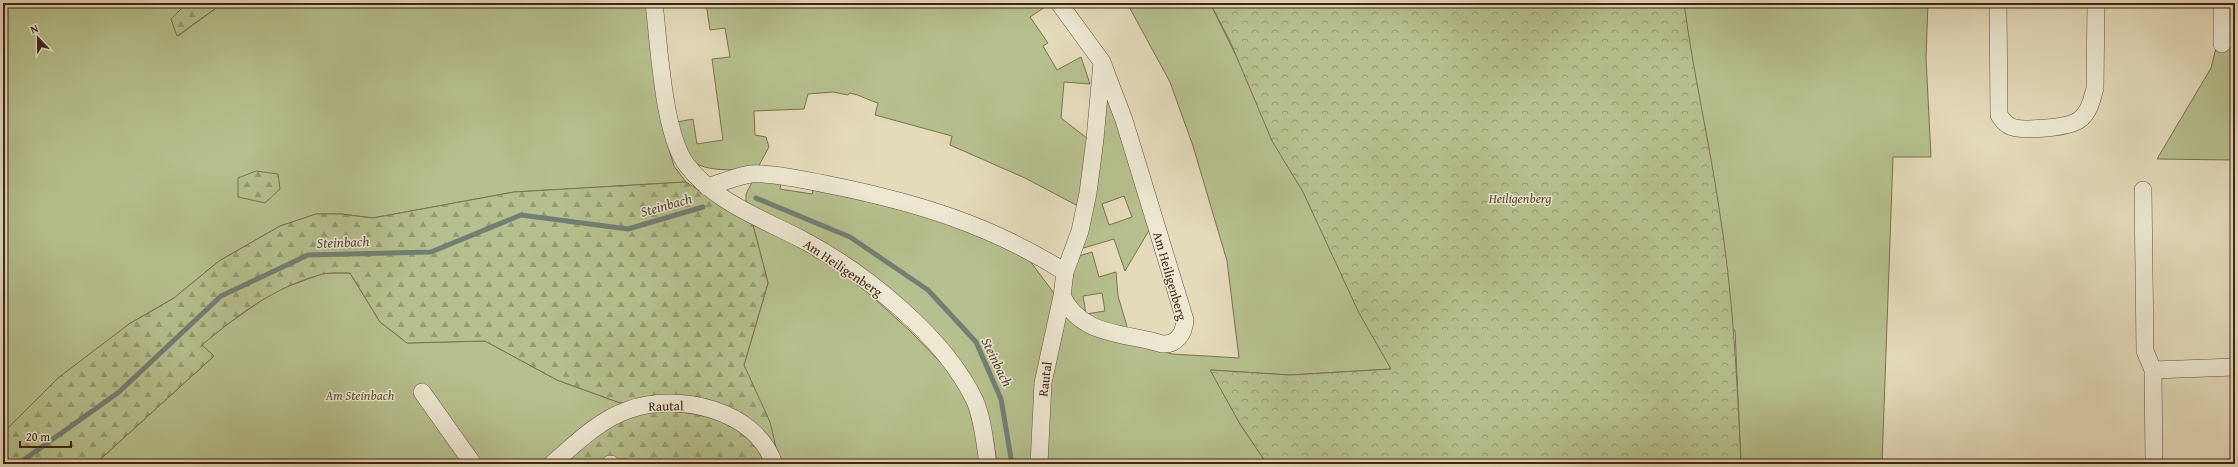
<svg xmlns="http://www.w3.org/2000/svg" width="2238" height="467" font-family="'Gentium Book Plus',serif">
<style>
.green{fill:#b6c08e;stroke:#7a7251;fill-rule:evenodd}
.forest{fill:url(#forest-firs);stroke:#7a7251}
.park{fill:url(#park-crowns);stroke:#7a7251}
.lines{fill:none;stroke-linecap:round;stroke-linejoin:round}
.stream{stroke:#737f73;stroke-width:5}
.minor-casing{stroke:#68523e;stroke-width:18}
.minor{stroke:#ede8d2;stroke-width:17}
.labels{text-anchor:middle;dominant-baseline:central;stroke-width:3;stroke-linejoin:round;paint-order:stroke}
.park-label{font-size:13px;font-style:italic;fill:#5d4c32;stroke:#ede8d2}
.street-label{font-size:13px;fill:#3f2514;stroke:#ede8d2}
.water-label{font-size:14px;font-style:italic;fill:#544a3c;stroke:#ede8d2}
</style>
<defs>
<pattern id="forest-firs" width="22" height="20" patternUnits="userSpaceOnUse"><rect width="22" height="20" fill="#b6c08e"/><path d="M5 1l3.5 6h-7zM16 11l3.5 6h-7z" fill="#959c73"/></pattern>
<pattern id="park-crowns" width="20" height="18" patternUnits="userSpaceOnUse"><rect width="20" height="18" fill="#b6c08e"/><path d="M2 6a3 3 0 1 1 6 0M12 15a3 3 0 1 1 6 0" fill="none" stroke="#959c73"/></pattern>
</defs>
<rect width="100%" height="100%" fill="#e4dbba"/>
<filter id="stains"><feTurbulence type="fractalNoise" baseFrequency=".005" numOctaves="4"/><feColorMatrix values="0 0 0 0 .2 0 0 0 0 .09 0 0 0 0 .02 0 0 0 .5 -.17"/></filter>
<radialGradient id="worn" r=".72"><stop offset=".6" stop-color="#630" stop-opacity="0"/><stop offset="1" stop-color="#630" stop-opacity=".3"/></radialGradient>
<path class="green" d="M3,3H187L171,19L178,36L223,3H646L663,130L674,166L686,182L514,192L373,218L341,214H317L280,226L219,261L174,298L129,324L3,433Z
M706,3H1043L1045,7L1030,17L1048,43L1043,46L1057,70L1081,57L1090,84L1064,82L1061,118L1088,139L1078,206L1025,178L950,145L952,136L875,115L878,103C867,100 861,95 850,93L848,95L833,92L808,94L804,109L754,111L755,135L766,137L769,147L757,169C739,169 699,174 690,157C684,147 681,133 677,122L693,119L697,144L723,140L712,59L730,57L725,28L710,30Z
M1127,3H1210L1391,369L1290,375L1211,370L1240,424L1267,464H997L993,438L983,400L965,368L924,319L866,272L746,203V194L753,180L781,182L780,189L812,194L814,187L910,210L972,233L1027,257L1056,296L1137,344L1172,354L1239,358L1227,261L1193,146L1170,82Z
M1491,3H1928L1926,58L1931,157H1893L1882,464H1741L1735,331Z
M2218,3H2235V160L2157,159L2211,68L2219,36Z
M1109,96L1151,227L1125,271L1114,239L1080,249L1104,99ZM1124,196L1132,217L1109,225L1102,204Z
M753,225L798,243L854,280L910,331L953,375L968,405L978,442L981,464H781L744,365L768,283Z
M1092,252L1099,277L1116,272L1118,296L1129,333C1105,325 1070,320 1069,289C1069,279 1076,265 1079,256ZM1102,293L1105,311L1086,314L1083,296Z
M324,273H350L380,322L407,343L485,341L557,380L623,404L542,464H95L214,356L201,345L225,326L275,291Z"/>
<path class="forest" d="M187,3H223L177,36L171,19Z
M256,171L278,174L280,189L265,203L238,197V178Z
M686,182L753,225L768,283L744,365L770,422L779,460L739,414L623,404L557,380L485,341L407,343L380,322L350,273C341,273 331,272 323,274C274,287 239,314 202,345L214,356L95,464H3V433L58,378L129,324L174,298L219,261L280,226L316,214H341L373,218L514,192Z
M670,411C712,415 746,424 767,464H646C634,458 615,457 603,464H564C587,444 609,423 639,415C648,412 660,412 670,411Z"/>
<path class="park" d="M1210,3H1684C1693,72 1709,140 1719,208C1733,293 1737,378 1741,464H1267L1240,424L1210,370L1290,375L1391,369L1359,313L1303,192L1272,141L1230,41Z"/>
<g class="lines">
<path class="stream" d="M756,198L850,237L928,290L976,342L1001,399L1012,464
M18,464L119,392L221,296L308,255L431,252L521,215L628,229L703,207"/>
<g class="minor-casing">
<path id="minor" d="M654,3C659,44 663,132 686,164C714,202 763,219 803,240C865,273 945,337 975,401C983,420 985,444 988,464
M1059,3L1102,62
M1998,3L1999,115C2003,121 2006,125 2012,127C2025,131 2068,128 2079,120C2089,113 2092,100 2095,88L2096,3
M2222,3V44
M707,187C721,183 737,176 751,174C770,172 811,181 830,185C915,202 991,225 1065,272
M2143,190L2145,351L2153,370L2154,464
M2153,370L2235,367
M422,392L473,464
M552,464C575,444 599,420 628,410C677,392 756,409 774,464
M610,464H611
M1039,464L1043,383L1062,296L1065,272L1080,231L1088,193L1095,139L1102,62L1124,120L1185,320C1184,333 1177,345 1162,344C1124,332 1082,337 1062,296"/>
</g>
<use href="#minor" class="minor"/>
</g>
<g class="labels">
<g class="park-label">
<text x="1520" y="198">Heiligenberg</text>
<text x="360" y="395">Am Steinbach</text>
</g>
<g class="street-label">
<text transform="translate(843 268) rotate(34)">Am Heiligenberg</text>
<text transform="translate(1170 276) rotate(74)">Am Heiligenberg</text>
<text transform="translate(1045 379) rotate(-83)">Rautal</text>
<text transform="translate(666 406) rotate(-1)">Rautal</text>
</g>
<g class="water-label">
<text transform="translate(666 205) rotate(-16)">Steinbach</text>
<text transform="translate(343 242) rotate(-2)">Steinbach</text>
<text transform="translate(997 362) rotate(64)">Steinbach</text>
</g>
</g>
<rect width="2238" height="467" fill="none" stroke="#e4dbba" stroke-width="16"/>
<rect x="4" y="4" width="2230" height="459" fill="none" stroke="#3f2514" stroke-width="2"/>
<rect x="8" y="8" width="2222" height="451" fill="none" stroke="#3f2514"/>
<g transform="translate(38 38) rotate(338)" stroke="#ede8d2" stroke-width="3" paint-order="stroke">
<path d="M0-3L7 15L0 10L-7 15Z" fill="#3f2514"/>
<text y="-6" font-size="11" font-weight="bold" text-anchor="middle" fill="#3f2514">N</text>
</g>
<path d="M20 441v6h51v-6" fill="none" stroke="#3f2514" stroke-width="2"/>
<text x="26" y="441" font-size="12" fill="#3f2514" stroke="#ede8d2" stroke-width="3" paint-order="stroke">20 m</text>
<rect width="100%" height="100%" filter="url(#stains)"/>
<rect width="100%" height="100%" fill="url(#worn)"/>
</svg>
